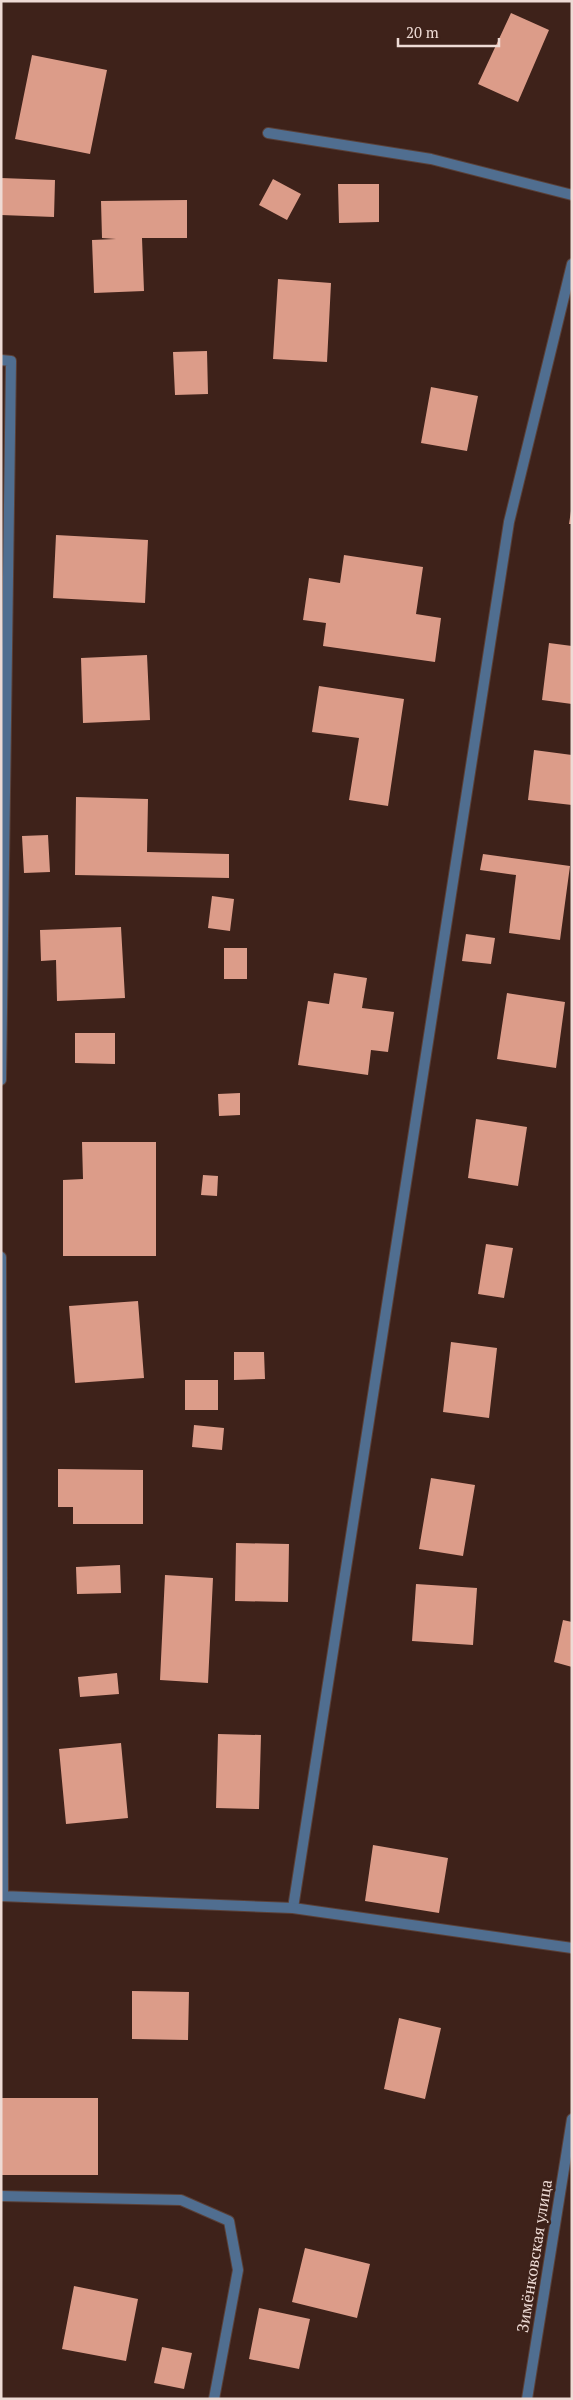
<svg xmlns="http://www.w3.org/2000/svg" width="573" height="2400" font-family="'PT Serif',serif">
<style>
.building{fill:#dc9c89}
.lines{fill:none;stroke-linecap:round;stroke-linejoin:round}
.service-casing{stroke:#5a4038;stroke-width:12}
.minor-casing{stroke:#5a4038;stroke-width:12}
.service{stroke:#506e90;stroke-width:10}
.minor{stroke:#506e90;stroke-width:10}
.labels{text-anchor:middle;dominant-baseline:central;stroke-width:5;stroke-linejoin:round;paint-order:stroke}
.street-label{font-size:16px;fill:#eedbd5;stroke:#3e221a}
</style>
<rect width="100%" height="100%" fill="#3e221a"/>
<path class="building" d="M511,13L549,30L518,102L478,84Z
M32,55L107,70L90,154L15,139Z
M1,178L55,180L54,217L1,215Z
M273,179L301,194L287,220L259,205Z
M338,184H379V222L339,223Z
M187,200V238H142L144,291L94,293L92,240L116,239L102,238L101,201Z
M278,279L331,283L327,362L273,359Z
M207,351L208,394L175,395L173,352Z
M431,387L478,396L467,451L421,443Z
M571,511H572V524H569Z
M56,535L148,540L145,603L53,598Z
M344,555L423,567L416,614L441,618L435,662L323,646L326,623L303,620L309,578L340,583Z
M549,643L572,646V704L542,700Z
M147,655L150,720L83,723L81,658Z
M319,686L404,699L388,806L349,800L359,738L312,732Z
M534,750L572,755V805L528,800Z
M76,797L148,799L147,852L229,854V878L75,875Z
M48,835L50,872L24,873L22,836Z
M483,854L570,866L560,940L509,933L516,875L480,870Z
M212,896L234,899L230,931L208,928Z
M121,927L125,998L57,1001L56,960L41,961L40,930Z
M466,934L495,938L491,964L462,961Z
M224,948H247V979H224Z
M334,973L367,978L362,1008L394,1012L388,1052L371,1050L368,1075L298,1065L308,1001L329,1004Z
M507,993L565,1002L556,1068L497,1059Z
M75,1033H115V1064L75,1063Z
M240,1093V1115L219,1116L218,1094Z
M476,1119L527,1127L518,1186L468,1178Z
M82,1142H156V1256H63V1180L83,1179Z
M203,1175L218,1176L217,1196L201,1195Z
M486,1244L513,1248L504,1298L478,1294Z
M138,1301L144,1378L75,1383L69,1306Z
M451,1342L497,1348L489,1418L443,1412Z
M234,1352H264L265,1379L234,1380Z
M185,1380H218V1410H185Z
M194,1425L224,1428L222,1450L192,1447Z
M58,1469L143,1470V1524H73V1507H58Z
M431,1478L475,1485L463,1556L419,1549Z
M236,1543L289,1544L288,1602L235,1601Z
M120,1565L121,1593L77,1594L76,1567Z
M165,1575L213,1578L208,1683L160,1680Z
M416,1584L477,1588L473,1645L412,1641Z
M563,1620L572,1622V1667L554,1662Z
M117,1673L119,1694L80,1697L78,1677Z
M218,1734L261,1735L259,1809L216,1808Z
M121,1743L128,1818L66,1824L59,1749Z
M373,1845L448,1858L439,1913L365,1901Z
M132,1991L189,1992L188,2040L132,2039Z
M399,2018L441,2028L425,2099L384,2089Z
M1,2098H98V2175H1Z
M305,2248L370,2264L357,2318L292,2302Z
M74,2286L138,2299L126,2361L62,2349Z
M259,2308L310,2319L299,2369L249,2359Z
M162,2347L192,2353L184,2389L154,2383Z"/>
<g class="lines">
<g class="service-casing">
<path id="service" d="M268,133L431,159L572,195
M293,1908L509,522L572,264"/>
</g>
<g class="minor-casing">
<path id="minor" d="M1,360L11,361L1,1080
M1,1257L3,1896
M1,1896L293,1908L572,1948
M1,2196L181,2200L229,2221L238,2270L214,2399
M527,2399L572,2119"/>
</g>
<use href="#service" class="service"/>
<use href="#minor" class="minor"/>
</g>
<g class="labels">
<g class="street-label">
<text transform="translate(534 2256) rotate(-81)">Зимёнковская улица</text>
</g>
</g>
<rect width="573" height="2400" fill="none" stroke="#eedbd5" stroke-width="5"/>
<path d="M398 38v8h101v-8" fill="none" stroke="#eedbd5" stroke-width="2.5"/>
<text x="406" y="38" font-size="15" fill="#eedbd5" stroke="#3e221a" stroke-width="4" paint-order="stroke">20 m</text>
</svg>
